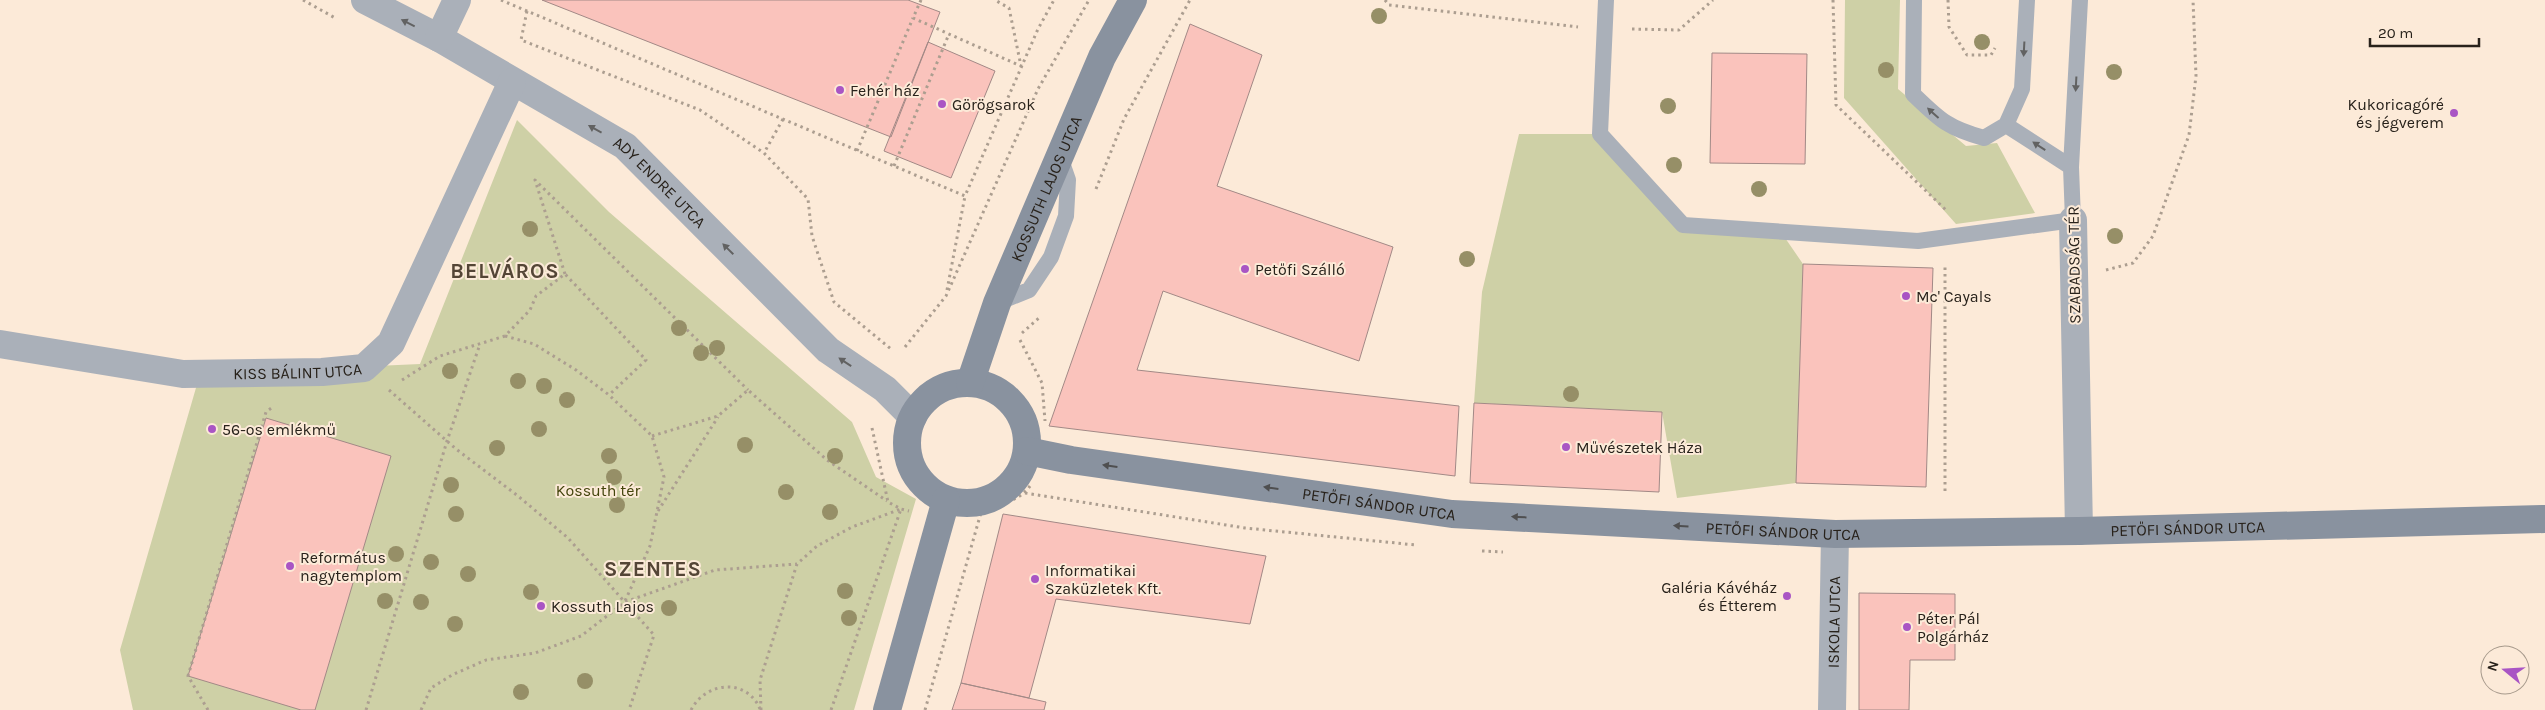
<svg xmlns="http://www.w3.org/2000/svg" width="2545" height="710" font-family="Karla,sans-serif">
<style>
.green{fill:#ced0a6}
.building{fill:#fac3bc;stroke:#a28986}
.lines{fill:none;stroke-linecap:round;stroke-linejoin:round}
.path{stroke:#ac9e90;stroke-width:3;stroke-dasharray:2.5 4;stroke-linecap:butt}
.lane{stroke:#aab0b9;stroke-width:16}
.street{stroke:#aab0b9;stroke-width:28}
.secondary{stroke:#89929f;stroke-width:28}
.tree{fill:#968f67}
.oneway{fill:#626262}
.oneway2{fill:#4f4f50}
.poi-dot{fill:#a955c4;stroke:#fcead8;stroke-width:2}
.labels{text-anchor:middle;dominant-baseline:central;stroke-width:4;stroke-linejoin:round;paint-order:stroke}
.poi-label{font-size:16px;fill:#28221b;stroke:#fcead8;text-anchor:start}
.street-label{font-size:16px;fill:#28221b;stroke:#fcead8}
.park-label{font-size:16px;fill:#43440b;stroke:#fcead8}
.district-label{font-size:21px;font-weight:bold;letter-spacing:1px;fill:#544536;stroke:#fcead8}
</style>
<rect width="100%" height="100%" fill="#fcead8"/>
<path class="green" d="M1845,0H1900L1898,89L1966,146L1997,143L2035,213L1956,224L1844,98Z
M517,120L609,212L852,422L876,477L916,499L854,710H133L120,650L200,374L420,364Z
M1519,134H1600L1683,224L1781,232L1803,264L1796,483L1677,498L1662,412L1474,403L1482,292Z"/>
<path class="building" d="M542,0H908L940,12L891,137Z
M1190,24L1262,55L1217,186L1393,247L1359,361L1163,291L1137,370L1459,406L1455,476L1049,426Z
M928,42L995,71L951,178L884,151Z
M1712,53L1807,54L1805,164L1710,163Z
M1803,264L1933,268L1926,487L1796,483Z
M1474,403L1662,412L1659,492L1470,483Z
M266,418L391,456L315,710H301L188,676Z
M1003,514L1266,556L1250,624L1056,599L1029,698L961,683Z
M1859,593L1955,594V660H1910L1909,710H1859Z
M961,683L1046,702L1044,710H952Z"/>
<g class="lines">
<path class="path" d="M303,0L337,19
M501,0L965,196L1038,29L1054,0
M921,0L913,18L1021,66L1009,8L995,0
M1385,0L1389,5L1578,27
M1833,0L1836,105L1946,210
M1948,0L1949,27L1967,55H1991L1995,48
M527,11L521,40L700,110L764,153
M1632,29L1679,30L1713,0
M783,119L764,153L808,199L812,236L834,302L891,349
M857,151L913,18
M894,166L949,34
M1096,189L1124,119L1190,0
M2106,270L2133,263L2153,236L2189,135L2196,76L2193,0
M565,274L535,180L748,390
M947,290L965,196
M1022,333L1040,317
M505,336L534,344L576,370L609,395L652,436L664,477L650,546L625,601
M1020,340L1042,383L1045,421
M905,347L946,296L1038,89L1089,0
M402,380L440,356L505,336L530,310L536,296L565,274L646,360L609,395
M389,390L456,449L518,496L568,538L654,635L629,710
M872,428L888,502L901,509L909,511
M652,436L718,416L748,390L827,460L887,501
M1945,491V264
M1025,493L1245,528L1416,545
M658,511L718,417
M976,511C996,504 1017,504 1030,486
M1482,551L1503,552
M208,710L188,676L266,412L274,406
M366,710L447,441L480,344
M421,710L431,688L452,675L486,660L535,653L581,636L625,602L715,570L797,564
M691,710C706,681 747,678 760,709
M761,710L760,680L797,564L817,546L852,527L901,509L831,710
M925,710L982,509"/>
<path class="lane" d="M1606,0L1600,134L1683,225L1918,241L2073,220L2071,167L2080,0
M1914,0L1913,94C1939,119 1947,128 1984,138L2006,125L2022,89L2027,0
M2006,125L2071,167
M997,303L1029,290L1051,257L1066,216L1068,180L1060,157"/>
<g class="street">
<path id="s1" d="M365,0L439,38L625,146L828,350L885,389L913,417"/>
<path d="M439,38L457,0"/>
<path d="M2073,220L2079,531"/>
<path id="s2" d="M0,344L183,374L322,372L364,368L391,343L512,82"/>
<path id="s3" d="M1832,710L1835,534"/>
</g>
<g class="secondary">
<circle cx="967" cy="443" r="60"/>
<path id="s4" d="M970,383L997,303L1102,57L1133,0"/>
<path id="s5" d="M1027,451L1071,460L1452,514L1835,534L2079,531L2545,519"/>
<path d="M887,710L946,500"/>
</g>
</g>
<g class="tree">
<circle cx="1379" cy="16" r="8"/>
<circle cx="1982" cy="42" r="8"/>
<circle cx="1886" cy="70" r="8"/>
<circle cx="2114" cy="72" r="8"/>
<circle cx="1668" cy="106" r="8"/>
<circle cx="1674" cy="165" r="8"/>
<circle cx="1759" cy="189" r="8"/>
<circle cx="530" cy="229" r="8"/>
<circle cx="2115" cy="236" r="8"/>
<circle cx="1467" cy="259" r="8"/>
<circle cx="679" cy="328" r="8"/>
<circle cx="717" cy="348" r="8"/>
<circle cx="701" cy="353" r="8"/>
<circle cx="450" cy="371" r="8"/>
<circle cx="518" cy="381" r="8"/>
<circle cx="544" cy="386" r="8"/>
<circle cx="1571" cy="394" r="8"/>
<circle cx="567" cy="400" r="8"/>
<circle cx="539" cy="429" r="8"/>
<circle cx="745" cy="445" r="8"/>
<circle cx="497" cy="448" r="8"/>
<circle cx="609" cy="456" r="8"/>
<circle cx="835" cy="456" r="8"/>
<circle cx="614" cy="477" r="8"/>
<circle cx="451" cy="485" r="8"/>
<circle cx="786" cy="492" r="8"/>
<circle cx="617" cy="505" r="8"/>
<circle cx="830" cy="512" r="8"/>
<circle cx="456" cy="514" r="8"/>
<circle cx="396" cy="554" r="8"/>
<circle cx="431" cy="562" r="8"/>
<circle cx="468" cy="574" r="8"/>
<circle cx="845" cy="591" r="8"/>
<circle cx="531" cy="592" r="8"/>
<circle cx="385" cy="601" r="8"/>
<circle cx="421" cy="602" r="8"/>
<circle cx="669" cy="608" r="8"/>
<circle cx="849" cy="618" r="8"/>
<circle cx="455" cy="624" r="8"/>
<circle cx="585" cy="681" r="8"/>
<circle cx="521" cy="692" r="8"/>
</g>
<defs><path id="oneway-solid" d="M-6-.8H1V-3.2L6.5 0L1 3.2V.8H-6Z" transform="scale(1.25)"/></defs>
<g class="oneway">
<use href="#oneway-solid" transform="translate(408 23) rotate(-153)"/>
<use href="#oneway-solid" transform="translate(2024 49) rotate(93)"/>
<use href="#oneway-solid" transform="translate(2076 84) rotate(93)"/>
<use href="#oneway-solid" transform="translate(1933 113) rotate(-138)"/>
<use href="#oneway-solid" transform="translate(595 129) rotate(-151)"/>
<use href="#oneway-solid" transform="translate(2039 146) rotate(-147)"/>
<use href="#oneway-solid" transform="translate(728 249) rotate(-135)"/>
<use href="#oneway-solid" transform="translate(845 362) rotate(-146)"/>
</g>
<g class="oneway2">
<use href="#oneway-solid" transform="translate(1110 466) rotate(-172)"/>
<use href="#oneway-solid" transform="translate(1271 488) rotate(-172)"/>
<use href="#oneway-solid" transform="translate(1519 517) rotate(-177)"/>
<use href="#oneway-solid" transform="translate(1681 526) rotate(-177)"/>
</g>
<g class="poi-dot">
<circle cx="840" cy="90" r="5"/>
<circle cx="942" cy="104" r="5"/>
<circle cx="2454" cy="113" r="5"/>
<circle cx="1245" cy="269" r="5"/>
<circle cx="1906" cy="296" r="5"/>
<circle cx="212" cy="429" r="5"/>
<circle cx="1566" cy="447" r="5"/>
<circle cx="290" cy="566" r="5"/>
<circle cx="1035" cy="579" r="5"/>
<circle cx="1787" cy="596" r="5"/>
<circle cx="541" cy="606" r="5"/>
<circle cx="1907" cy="627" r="5"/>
</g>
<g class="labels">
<g class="poi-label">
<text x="850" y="90">Fehér ház</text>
<text x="952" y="104">Görögsarok</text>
<text x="2444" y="104" text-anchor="end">Kukoricagóré<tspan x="2444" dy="18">és jégverem</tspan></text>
<text x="1255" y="269">Petőfi Szálló</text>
<text x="1916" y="296">Mc' Cayals</text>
<text x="222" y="429">56-os emlékmű</text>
<text x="1576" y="447">Művészetek Háza</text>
<text x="300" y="557">Református<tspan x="300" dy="18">nagytemplom</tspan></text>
<text x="1045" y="570">Informatikai<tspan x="1045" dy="18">Szaküzletek Kft.</tspan></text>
<text x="1777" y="587" text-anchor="end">Galéria Kávéház<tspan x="1777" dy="18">és Étterem</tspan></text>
<text x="551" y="606">Kossuth Lajos</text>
<text x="1917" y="618">Péter Pál<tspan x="1917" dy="18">Polgárház</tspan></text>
</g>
<g class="street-label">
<text stroke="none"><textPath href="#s1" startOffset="348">ADY ENDRE UTCA</textPath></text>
<text stroke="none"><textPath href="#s4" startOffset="209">KOSSUTH LAJOS UTCA</textPath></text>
<text transform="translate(2074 265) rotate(-91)">SZABADSÁG TÉR</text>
<text stroke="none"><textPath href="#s2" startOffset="300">KISS BÁLINT UTCA</textPath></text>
<text stroke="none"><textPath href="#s5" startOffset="356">PETŐFI SÁNDOR UTCA</textPath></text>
<text stroke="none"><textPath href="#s5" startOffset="1166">PETŐFI SÁNDOR UTCA</textPath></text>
<text stroke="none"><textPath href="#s5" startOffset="761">PETŐFI SÁNDOR UTCA</textPath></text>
<text stroke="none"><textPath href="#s3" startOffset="88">ISKOLA UTCA</textPath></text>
</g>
<g class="park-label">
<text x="598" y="490">Kossuth tér</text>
</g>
<g class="district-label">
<text x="505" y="271">BELVÁROS</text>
<text x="653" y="569">SZENTES</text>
</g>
</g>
<g transform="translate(2505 670) rotate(288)"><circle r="24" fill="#fcead8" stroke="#a79a8c"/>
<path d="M0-4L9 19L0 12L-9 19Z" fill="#a955c4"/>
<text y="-8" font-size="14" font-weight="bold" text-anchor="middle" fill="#28221b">N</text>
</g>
<path d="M2370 38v8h109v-8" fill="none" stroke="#28221b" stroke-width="2.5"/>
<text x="2378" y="38" font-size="15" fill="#28221b" stroke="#fcead8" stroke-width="4" paint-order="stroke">20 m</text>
</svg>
